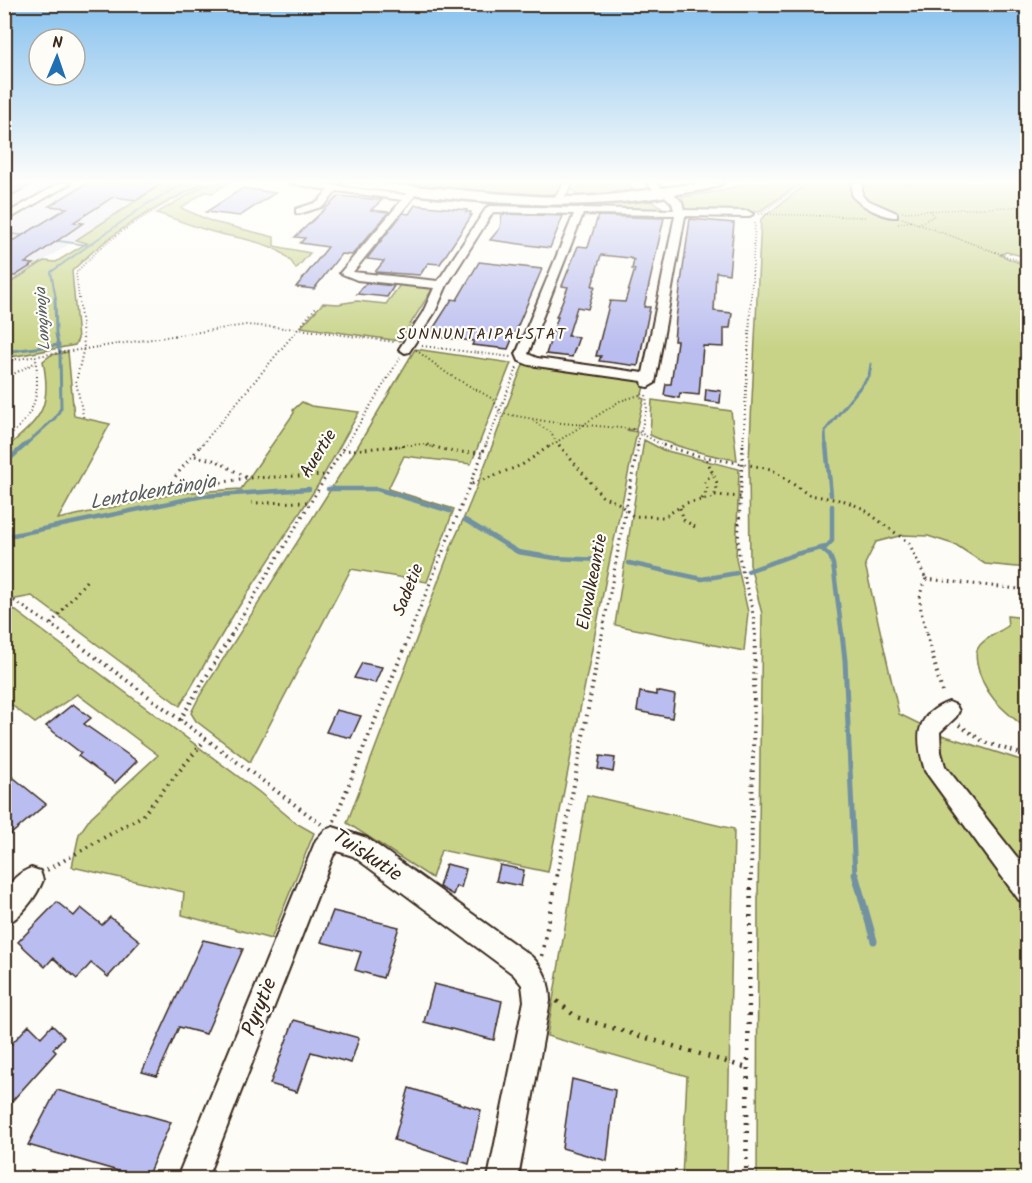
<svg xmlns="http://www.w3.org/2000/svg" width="1032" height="1183" font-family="Kalam,sans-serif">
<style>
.built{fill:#e9e9f5}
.green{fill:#c8d387;stroke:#827e52;stroke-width:1.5}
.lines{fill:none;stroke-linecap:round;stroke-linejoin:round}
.stream-far4{stroke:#7291a1;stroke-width:2}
.stream-far3{stroke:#7291a1;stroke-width:3}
.stream-far2{stroke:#7291a1;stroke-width:4.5}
.stream-far1{stroke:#7291a1;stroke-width:5}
.stream{stroke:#7291a1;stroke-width:7}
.building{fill:#babdef;stroke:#3b2a1e;stroke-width:1.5}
.minor-casing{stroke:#3b2a1e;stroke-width:4}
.major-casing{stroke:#3b2a1e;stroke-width:5}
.path-far4{stroke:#3b2a1e;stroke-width:1.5;stroke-dasharray:1 2;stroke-linecap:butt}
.path-far3{stroke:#3b2a1e;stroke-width:2;stroke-dasharray:1 3;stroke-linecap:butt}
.path-far2{stroke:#3b2a1e;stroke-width:3;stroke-dasharray:1.5 4.5;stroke-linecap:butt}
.path-far1{stroke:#3b2a1e;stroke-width:4;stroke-dasharray:1.5 5;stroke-linecap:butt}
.path{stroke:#3b2a1e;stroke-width:4.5;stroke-dasharray:2 7;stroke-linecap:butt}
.minor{fill:#fdfcf7;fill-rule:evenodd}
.major{fill:#fdfcf7;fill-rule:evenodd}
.labels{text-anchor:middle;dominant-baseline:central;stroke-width:4.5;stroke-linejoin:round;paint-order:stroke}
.far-water-label{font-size:16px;font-style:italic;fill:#575d5f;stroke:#fdfcf7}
.far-neighbourhood-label{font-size:16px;letter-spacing:1.5px;fill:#3b2a1e;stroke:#fdfcf7}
.street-label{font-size:18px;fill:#3b2a1e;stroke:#fdfcf7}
.water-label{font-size:20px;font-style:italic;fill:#575d5f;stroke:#fdfcf7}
.near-street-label{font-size:21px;fill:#3b2a1e;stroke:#fdfcf7}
</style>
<rect width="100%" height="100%" fill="#fdfcf7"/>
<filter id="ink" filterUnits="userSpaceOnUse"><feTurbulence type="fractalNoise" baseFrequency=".0167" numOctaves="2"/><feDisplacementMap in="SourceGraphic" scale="12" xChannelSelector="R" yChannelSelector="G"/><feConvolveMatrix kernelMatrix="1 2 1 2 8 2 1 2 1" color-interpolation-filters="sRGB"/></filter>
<g filter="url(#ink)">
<path class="built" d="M5,183H56L5,212Z
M75,183H163L5,286V224Z"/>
<path class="green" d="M163,183H204C155,207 110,232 72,271L78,339L75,345L5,358V286L44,261L56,262L87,243L76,240Z
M208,183H228L213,193L205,192L181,208L213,222L274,237V246L310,253L296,269C282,240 238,240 210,231C192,226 175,219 157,213Z
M391,183H565L557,193L534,197L408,188Z
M572,183H626L630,185L634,193L578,196L571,188Z
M749,183H802L758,212L692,211L684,209L682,197L710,193Z
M808,183H1027V257L1006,252L1000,255L1027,266V568L985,564L956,545L928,536L903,535L876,542L865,564L899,714L942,735L1027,762V1178H757L758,899L762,614L750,565L749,460L761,219Z
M651,201L666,210L577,208L573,206Z
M400,285L433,288L400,341L301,327L323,303L338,304L357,301L386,304Z
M415,349L511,363L471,464L404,456L388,489L454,509L427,582L351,569L250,762L196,721L191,713L199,697L355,451Z
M68,352L74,416L110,424L58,519L178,493L241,489L294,413L293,410L302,402L311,406L359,412L318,485L234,614L180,706L32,596L5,601V449C39,419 53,410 43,361L51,355Z
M524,363L641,378L645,382L641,398L644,399L636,429L626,430L637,432L606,578L548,872L441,850L432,878L347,823L453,542C481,484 499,422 524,363Z
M652,400L731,411L737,460C707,455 678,448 650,435Z
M644,440L663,450L739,469L736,559L748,612L744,651L615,625Z
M4,602L259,792L296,823L314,833L271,939L182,915L184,892L72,867L79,834L91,817L158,755L77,694L35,723L5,700Z
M1007,616L1027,618V729C1003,710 983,695 977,663C976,656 975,651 980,645C987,637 999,632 1008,626Z
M587,795L734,829L727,1178H682L687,1076L547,1036Z"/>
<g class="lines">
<path class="stream-far4" d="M4,233L29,236
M52,240L87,245
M56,299L51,272L147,204L185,183"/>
<path class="stream-far3" d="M4,352L59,345
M23,447L55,418L61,408L60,354L56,334L55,298
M826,447L825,431L869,376L871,364"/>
<path class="stream-far2" d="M826,445L831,495
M4,464L25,445
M328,489H377L450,511
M465,520L518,552L555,558L602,560
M4,537L203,496L309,489
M821,548L830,556L833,564L842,635
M629,563L702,579L737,573
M748,571L796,554L826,547L832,541V506"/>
<path class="stream-far1" d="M842,634L845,660L855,876"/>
<path class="stream" d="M855,874L874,941"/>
</g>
<path class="building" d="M4,183H34L4,200Z
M87,183H162L137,200L113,197L74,222L83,223L25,263L34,264L15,276H4V238L15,240L67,208L49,206Z
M243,188L275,193L240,216L206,212Z
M339,196L382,200L371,210L389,212L352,255L341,254L314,289L296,287L328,247L300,243L305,238L295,237Z
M415,205L467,210L466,212H471L470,215H472L440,264L428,263L420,275L375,272L384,261L367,259L369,256L403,213L409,214Z
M502,214L563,216L550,248L490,240L500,228Z
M598,216L664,218L644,307H650L638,366L599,361L601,356H596L610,301L625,302L635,269H632L634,260L630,258L601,255L592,286H595L588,309L577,307L568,336L579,337L572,357L546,354L558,317H556L568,287L562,286L578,246L588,247Z
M690,219L734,223L729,274L716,272L714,311L732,313L730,328H724V347L703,346L699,395L680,393L679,398L664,395L666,384H671L677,341H674L676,318Z
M479,262L542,269L508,349L472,345L474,341L436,337L439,333L431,332L452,299L457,300Z
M366,283L394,286L387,297L357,294Z
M706,389L721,391L720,403L705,401Z
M362,663L382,667L375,683L354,678Z
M656,691L675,695L672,718L637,711L640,692L656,695Z
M73,704L91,718L84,724L137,761L115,783L78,756L81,753L46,726Z
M336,710L361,716L351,738L326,732Z
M600,756L615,758L613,772L598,769Z
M4,770L46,804L10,835L4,830Z
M446,864L466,869L461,888L456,886L453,895L439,887Z
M500,865L524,870L521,886L496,881Z
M57,902L74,916L81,908L102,925L110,917L140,941L108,977L91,963L77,979L53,958L45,967L18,942Z
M333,911L399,927L383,978L355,970L361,952L321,942Z
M203,940L243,949L206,1034L179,1027L157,1076L142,1072Z
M434,984L502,1001L494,1040L424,1022Z
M294,1020L359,1038L351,1063L311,1052L297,1092L270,1084Z
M29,1025L41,1037L52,1025L64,1037L53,1049L56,1052L4,1110V1052Z
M572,1079L615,1090L607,1161L562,1148Z
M409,1088L481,1110L469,1164L394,1140Z
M57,1090L171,1122L146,1179L28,1145Z"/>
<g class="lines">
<g class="minor-casing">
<path id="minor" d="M60,183H71L4,222V215Z
M289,183H317L406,195L411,189H417V193L353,272L438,281L487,207L490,206L674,210L672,203L664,195H658L647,183H657L664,190H670L682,202L684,210L748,211L753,214L748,217L685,216L655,383L648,387L643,386L642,381L529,365L519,361L516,354L574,214L493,212L447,285L435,312L409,352L405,353L399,349L423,312L434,288L357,280L340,273L402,200L337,191L324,206L299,214L296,213V209L318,202L328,190ZM583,214L675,215L643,373L537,358L528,354Z
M564,183H573L562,201H556L554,199Z
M852,183H862V195L865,199L897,213V217C884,218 861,206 852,196Z
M949,702L956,705L959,711L956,717L940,732L941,752L945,766L1028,871V903L1019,900L925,771C916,740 913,715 949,702Z
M333,827L367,838L531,956C544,968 550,983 550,1001L518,1178H488L524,1001L522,985L513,974L353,856L337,851L333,856L207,1178H177L316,840L325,830Z
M31,868L40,871L43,880C37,896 20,919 4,925C4,900 3,879 31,868Z"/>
</g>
<g class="major-casing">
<path id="major" d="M342,183C420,183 497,197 576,197C625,196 674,183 722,183C713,190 695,191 683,193C573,216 457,200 347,186Z"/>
</g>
<path class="path-far4" d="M902,212L1028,206
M759,214L805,183
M759,214L866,217
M902,218L1028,264
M898,224L912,221
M918,224L934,216L930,210
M79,299L76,273C111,232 158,208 205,183
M751,299L755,222"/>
<path class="path-far3" d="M79,298L84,347L76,382L84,420
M422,346L511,357
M416,350L448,374L493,399L500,413L550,422L633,429L666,447
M4,361L246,325L299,329L395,342
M4,379L36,362
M533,421L550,432L560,447
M4,442C37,410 39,401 36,356
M200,447L317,306
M345,447L400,358
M391,447L422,444L433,447
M485,447L517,368
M549,447L620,401L643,394
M637,447L647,407L646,394
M743,447L751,298"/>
<path class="path-far2" d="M427,445L454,452L484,453
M559,445L602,496L618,503L633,516L664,517L686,503L711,498L715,495L717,483L706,458
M663,445L694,455L771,469L809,495L845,501L862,508L909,543L926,579
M743,445L738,545C740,576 755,604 755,635
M342,451L408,445
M195,456L217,461L247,478L327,475
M472,484L522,465L551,445
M168,488L182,490L246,478
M160,495L201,445
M715,495L742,497
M702,499L708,489L705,482L712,473
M251,503L310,502
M680,508L684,520L695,527
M926,579C915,598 922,615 927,635
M926,579L1028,590
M4,602L10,598L66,635
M51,624L87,580
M231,635L345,445
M409,635L486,445
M602,635L638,445"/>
<path class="path-far1" d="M64,634L321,824
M927,634L943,696
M180,720L232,634
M959,725L984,742L1028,756
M334,821L410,634
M47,870L142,816L205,740
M557,876L602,634
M751,876L755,634"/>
<path class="path" d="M542,956L557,874
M557,1001L576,1017L747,1068
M746,1178L751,874"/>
<use href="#minor" class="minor"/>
<use href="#major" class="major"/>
</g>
</g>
<linearGradient id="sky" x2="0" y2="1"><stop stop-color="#87c1ee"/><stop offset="0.52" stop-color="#fefefb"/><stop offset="1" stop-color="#fefefb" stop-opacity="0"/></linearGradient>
<rect width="1032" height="349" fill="url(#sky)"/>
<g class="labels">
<g class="far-water-label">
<text transform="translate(43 319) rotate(-94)">Longinoja</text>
</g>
<g class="far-neighbourhood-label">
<text x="482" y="334">SUNNUNTAIPALSTAT</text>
</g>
<g class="street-label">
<text transform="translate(319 454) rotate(-58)">Auertie</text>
<text transform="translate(593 582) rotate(-79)">Elovalkeantie</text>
<text transform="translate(409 590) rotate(-68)">Sadetie</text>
</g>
<g class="water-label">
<text transform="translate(153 493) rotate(-10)">Lentokentänoja</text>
</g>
<g class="near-street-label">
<text transform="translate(367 856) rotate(33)">Tuiskutie</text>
<text transform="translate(260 1007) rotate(-68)">Pyrytie</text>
</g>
</g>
<rect width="1032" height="1183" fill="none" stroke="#fdfcf7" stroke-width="24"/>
<rect x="12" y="12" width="1008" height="1159" fill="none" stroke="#3b2a1e" stroke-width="2" filter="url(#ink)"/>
<g transform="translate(57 57) rotate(2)"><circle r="28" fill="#fdfcf7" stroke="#afa8a0" stroke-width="1.5"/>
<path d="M0-4.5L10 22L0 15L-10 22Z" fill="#1f6fb2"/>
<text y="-9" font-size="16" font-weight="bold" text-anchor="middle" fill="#3b2a1e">N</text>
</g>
</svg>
